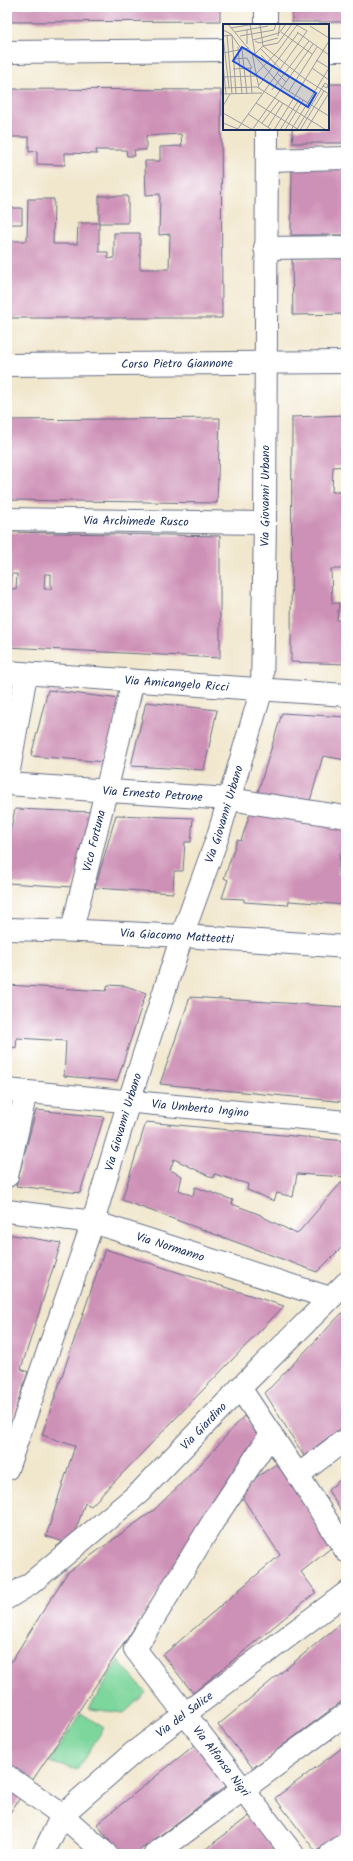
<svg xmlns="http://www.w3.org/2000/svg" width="353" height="1861" font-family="Kalam,sans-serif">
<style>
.green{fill:#7dd69b;stroke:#4c827c}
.building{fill:#cd90b6;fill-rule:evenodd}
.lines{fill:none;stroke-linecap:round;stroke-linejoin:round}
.minor-casing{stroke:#666f85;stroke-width:24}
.tertiary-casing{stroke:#666f85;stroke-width:24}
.minor{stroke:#fff;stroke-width:22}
.tertiary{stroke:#fff;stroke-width:22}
.labels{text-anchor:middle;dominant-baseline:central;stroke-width:4;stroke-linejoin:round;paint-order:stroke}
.street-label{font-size:12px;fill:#1b2f5e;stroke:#fff}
.inset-road{fill:none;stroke:#9b9da1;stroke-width:1}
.view{fill:#1d4ed8;fill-opacity:0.15;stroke:#1d4ed8;stroke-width:2}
.inset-edge{fill:none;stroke:#1b2f5e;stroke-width:2}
</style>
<rect width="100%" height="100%" fill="#fff"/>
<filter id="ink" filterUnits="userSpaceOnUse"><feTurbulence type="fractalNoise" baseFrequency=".025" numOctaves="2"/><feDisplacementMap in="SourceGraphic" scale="8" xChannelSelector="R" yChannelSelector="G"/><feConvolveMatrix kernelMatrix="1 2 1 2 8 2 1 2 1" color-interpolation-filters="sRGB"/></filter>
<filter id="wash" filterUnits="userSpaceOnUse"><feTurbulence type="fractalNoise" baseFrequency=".012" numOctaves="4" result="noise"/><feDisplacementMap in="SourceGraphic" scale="16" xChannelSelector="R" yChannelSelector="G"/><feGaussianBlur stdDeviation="0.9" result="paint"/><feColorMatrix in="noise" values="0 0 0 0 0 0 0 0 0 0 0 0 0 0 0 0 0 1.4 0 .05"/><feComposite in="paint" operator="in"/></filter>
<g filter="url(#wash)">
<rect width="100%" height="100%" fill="#f1e7cd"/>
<path class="green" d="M118,1660L146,1693L124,1713L89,1709Z
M81,1713L104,1728L77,1770L49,1762Z"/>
<g id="blocks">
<path class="building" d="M7,7H220V21L7,22Z
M292,7H346V22H292Z
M328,84H346V143H293L292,129H328Z
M7,89L221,90L222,318H7V241H27L28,199H54L53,244H77L78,223H99V196H128V223H99V252H108V259L114,258V233H140V269H169L170,234L159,235L160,194L146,195L145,161H160V147L182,146L181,134L146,136V150H134L135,156H127L126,150H96L97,154L65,153V165L37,164V151L29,152V137H7Z
M292,166H346V235H291Z
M8,208H22V224H8Z
M346,258V314L293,315L292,259Z
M346,415V466L333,467L332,492H346V569H331L332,603H339L337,620H346V664L291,662L292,417Z
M220,418L217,503L7,500V420Z
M7,532L220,536V658L7,647ZM11,574H17L16,589H10ZM45,574H51V589H44Z
M7,688H15L7,720Z
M48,690L120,699L105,762L31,756Z
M146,702L217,710L204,770L131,766Z
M282,713L346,717V760L323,756L308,808L256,798Z
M252,807L346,824V854L340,853L338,874H343L342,877H346V905L289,901L288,905L244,902V899L222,898L228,880L224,878L237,840L241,841Z
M15,809L92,812L73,887L7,883V846Z
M116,815L193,818L191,842H185L183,871H174L173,893L95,888Z
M7,985L106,991L108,985L126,986L146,993L117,1081L64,1076L66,1041L17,1038L16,1048L12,1047L7,1067Z
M190,997L346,1007V1102L160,1084Z
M36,1110L104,1117L80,1193L16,1186Z
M146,1122L346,1141V1243L317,1272L122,1200ZM174,1159L213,1178L214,1174L248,1184L247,1190L274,1201L277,1193L293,1197L297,1174L346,1177L297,1234L261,1216V1215L232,1204L233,1200L195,1187L193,1196L179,1190L182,1176L170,1170Z
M7,1234L61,1243L21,1369L28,1372L7,1435Z
M105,1249L284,1306L91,1506L85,1503L73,1538L64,1542L46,1536L75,1446L42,1435Z
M346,1309V1424L304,1456L265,1393Z
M244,1416L261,1438L32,1781L7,1763V1668L67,1573L154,1510L200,1465Z
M278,1463L331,1548L301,1572L316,1592L193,1693L163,1655L280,1555L240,1494L258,1476Z
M346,1475V1519L328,1490Z
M346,1619V1698L253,1768L218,1725Z
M197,1743L229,1784L135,1854H119L97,1824Z
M346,1745V1830L316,1852L275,1798Z
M7,1784L22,1795L7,1817Z
M252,1815L282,1854H199L248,1817Z"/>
</g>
</g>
<g filter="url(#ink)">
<use href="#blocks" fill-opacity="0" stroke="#666f85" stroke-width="1"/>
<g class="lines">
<g class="minor-casing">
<g id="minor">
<path d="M266,7V25"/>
<path d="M328,50H346"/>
<path d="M7,52L224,50"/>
<path d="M267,160L346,158"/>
<path d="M265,248L346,247"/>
<path id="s1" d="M7,519L265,523"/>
<path id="s2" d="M7,672L346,695"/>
<path d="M7,781L26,674"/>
<path id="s3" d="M7,784L229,799L346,817"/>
<path id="s4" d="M72,930L133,681"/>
<path id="s5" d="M7,1090L346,1122"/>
<path d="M7,1176L26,1092"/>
<path id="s6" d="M7,1211L93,1222L330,1298"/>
<path d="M240,1388L298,1475L346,1551"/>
<path id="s7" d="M271,1434L214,1520L135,1649L293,1854"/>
<path id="s8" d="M7,1469L93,1222L129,1101L182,936L218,836L262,689L265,523L267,129"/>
<path d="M298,1475L346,1439"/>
<path id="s9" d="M7,1598L30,1584L55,1563L140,1492L240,1388L346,1283"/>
<path d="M7,1776L62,1815L106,1854"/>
<path id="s10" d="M43,1854L62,1815L133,1753L346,1593"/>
<path d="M155,1854L346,1714"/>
<path d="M331,1854L346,1844"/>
</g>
</g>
<g class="tertiary-casing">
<g id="tertiary">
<path id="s11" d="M7,365L346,362"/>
<path id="s12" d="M7,929C120,931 233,939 346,947"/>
</g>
</g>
<use href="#minor" class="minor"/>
<use href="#tertiary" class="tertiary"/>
</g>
</g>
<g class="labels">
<g class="street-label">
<text stroke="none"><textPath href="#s11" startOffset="170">Corso Pietro Giannone</textPath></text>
<text stroke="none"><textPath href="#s8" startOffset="1014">Via Giovanni Urbano</textPath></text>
<text stroke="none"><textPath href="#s1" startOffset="129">Via Archimede Rusco</textPath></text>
<text stroke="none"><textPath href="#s2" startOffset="170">Via Amicangelo Ricci</textPath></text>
<text stroke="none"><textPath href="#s3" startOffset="146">Via Ernesto Petrone</textPath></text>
<text stroke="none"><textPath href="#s8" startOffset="690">Via Giovanni Urbano</textPath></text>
<text stroke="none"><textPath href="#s4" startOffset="92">Vico Fortuna</textPath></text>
<text stroke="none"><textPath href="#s12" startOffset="170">Via Giacomo Matteotti</textPath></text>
<text stroke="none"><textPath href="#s5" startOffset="194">Via Umberto Ingino</textPath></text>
<text stroke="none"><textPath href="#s8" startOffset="366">Via Giovanni Urbano</textPath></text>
<text stroke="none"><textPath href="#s6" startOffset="168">Via Normanno</textPath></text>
<text stroke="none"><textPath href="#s9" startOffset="262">Via Giardino</textPath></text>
<text stroke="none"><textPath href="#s10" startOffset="202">Via del Salice</textPath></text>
<text stroke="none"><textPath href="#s7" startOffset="396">Via Alfonso Nigri</textPath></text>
</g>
</g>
<g transform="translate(223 24)">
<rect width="106" height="106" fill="#f1e7cd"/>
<path class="inset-road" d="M5,0L29,29L36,64M27,0L32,30M37,0L40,22L82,55L106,70M87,2L106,14M8,4L31,0M0,6L8,10L19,26L24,70M24,6V20M12,8L45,2M58,8L89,30M74,8L106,31M4,11L9,70M0,12L9,11L13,70M0,12L6,64M17,12L51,6L53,0M55,12L57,0M30,16L56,9L63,0M32,17L36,19L55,14M15,23L19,70M38,25L66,54M0,29L26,24M29,29L59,63L106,92M32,30L40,22L55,19L69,0M38,31L49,43M10,35L24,34L29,44M93,36L106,44M0,40L3,70M27,44L29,69M89,44L106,56M10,45L29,44M54,49L63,58M33,50L55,27L74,1M0,53L34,52M36,61L75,9M0,64L34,63L103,106M49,66L86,17M66,67L94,23M0,70L39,69M33,79L76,106M0,82L7,70M0,89L30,106M25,90L49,106M0,99L15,105M39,99L56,77M45,103L60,79M74,105L102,59L105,61L104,64L100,62M14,106L84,7L72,0M29,106L90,20M51,106L106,17M57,106L77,74M62,106L80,76M68,106L106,44M77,106L101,67M83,106L106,69"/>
<path class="view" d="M19,23L93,69L85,83L10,37Z"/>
<rect width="106" height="106" class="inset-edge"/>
</g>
<rect width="353" height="1861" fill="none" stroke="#fff" stroke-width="24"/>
</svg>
